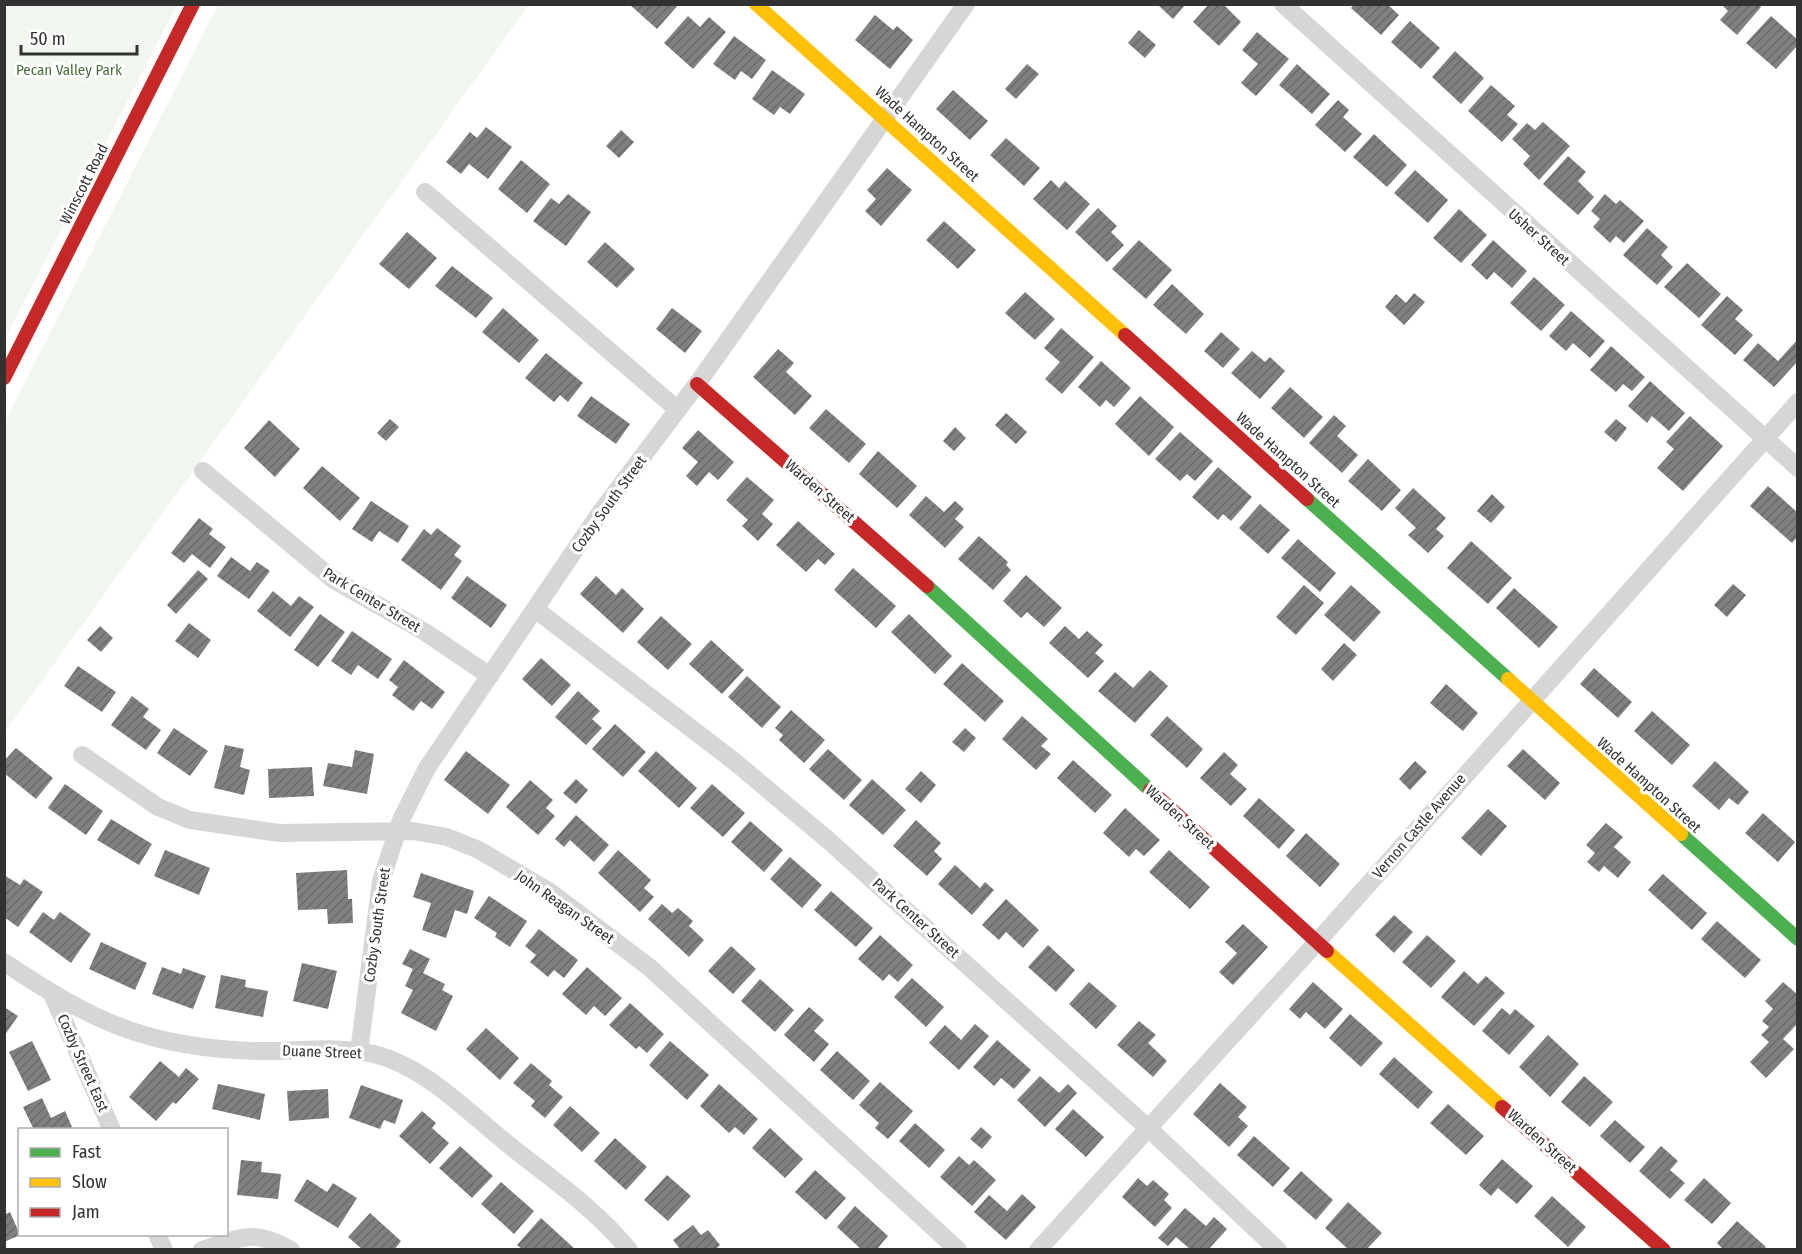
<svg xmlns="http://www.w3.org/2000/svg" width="1802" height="1254" font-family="'Fira Sans Condensed',sans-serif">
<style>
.green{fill:#f1f6ee}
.building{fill:url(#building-hatch)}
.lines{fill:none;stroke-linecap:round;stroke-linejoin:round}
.street{stroke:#d6d6d6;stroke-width:18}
.fast{stroke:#4caf50;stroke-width:14}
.slow{stroke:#ffc107;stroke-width:14}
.jam{stroke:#c62828;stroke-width:14}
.labels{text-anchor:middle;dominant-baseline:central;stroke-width:6;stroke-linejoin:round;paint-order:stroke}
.park-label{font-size:15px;fill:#4c703d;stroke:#fff}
.street-label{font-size:15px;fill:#323232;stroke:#fff}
</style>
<defs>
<pattern id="building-hatch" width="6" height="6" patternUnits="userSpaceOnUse" patternTransform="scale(1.5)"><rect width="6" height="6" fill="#808080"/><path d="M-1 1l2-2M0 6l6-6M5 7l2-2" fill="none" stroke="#696969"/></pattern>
</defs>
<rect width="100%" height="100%" fill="#fff"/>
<path class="green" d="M5,4L177,5L5,339L4,5Z
M218,5H529L5,732V421Z"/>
<path class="building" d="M629,4H679L657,29Z
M1157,4H1186L1173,19Z
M1209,4H1223L1241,22L1219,46L1193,22Z
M1355,4H1387L1399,15L1381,35L1351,8Z
M1721,4H1758L1761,7L1737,35L1720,20L1728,11Z
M875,15L893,30L897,26L913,40L890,69L855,40Z
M688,16L700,27L709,17L726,32L693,69L664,43Z
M1771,16L1798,40V45L1776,69L1746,43Z
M1410,21L1440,48L1421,69L1391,42Z
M1139,30L1156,45L1145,58L1128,43Z
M1257,32L1289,59L1256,96L1241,83L1258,64L1242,50Z
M734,36L766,60L752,79L741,71L735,80L713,64Z
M1455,51L1484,78L1461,104L1432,77Z
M1027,64L1039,74L1016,99L1005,89Z
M1297,64L1330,94L1312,114L1279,85Z
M772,70L805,94L790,114L780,107L774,115L752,99Z
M1491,85L1515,106L1507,115L1518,124L1502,142L1468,111Z
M953,90L988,121L970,140L936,109Z
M1338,100L1349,110L1343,117L1362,134L1345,152L1315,125Z
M1543,122L1570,146L1539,180L1523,164L1530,156L1512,139L1527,123L1535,130Z
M486,127L512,147L488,179L469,164L461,174L446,162L470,132L477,138Z
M621,130L634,142L619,158L606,146Z
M1374,134L1407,165L1387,187L1353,157Z
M1006,138L1040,168L1024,186L990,155Z
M1568,156L1586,172L1578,181L1594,197L1578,215L1543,184Z
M521,160L550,184L527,213L498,189Z
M887,168L912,190L881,226L865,211L876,199L867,190Z
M1415,170L1448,200L1428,223L1394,193Z
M1051,180L1059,188L1065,181L1090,204L1067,230L1033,199Z
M568,194L591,212L566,246L533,221L551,198L559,204Z
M1605,194L1616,204L1620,200L1644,221L1624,243L1616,236L1610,243L1593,227L1600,219L1591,211Z
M1098,208L1117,226L1111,232L1124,245L1107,262L1075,232Z
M1459,209L1487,235L1461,263L1433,238Z
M944,221L976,250L958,269L926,240Z
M1647,228L1668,247L1661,255L1673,267L1657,285L1623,255Z
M407,232L437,258L409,289L379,264Z
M1139,240L1172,270L1146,299L1112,269Z
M1493,240L1527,271L1512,288L1494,272L1487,280L1471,265Z
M605,242L635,269L617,288L587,262Z
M1687,263L1721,294L1699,318L1664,287Z
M452,266L493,298L476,318L435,286Z
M1534,277L1565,305L1541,331L1510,303Z
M1172,284L1204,314L1186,334L1153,305Z
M1025,292L1055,319L1035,340L1005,313Z
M1414,293L1425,302L1404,325L1385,307L1396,294L1406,303Z
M1727,296L1743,310L1735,319L1753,335L1735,355L1701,325Z
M503,308L539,340L519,363L482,332Z
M672,308L702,331L685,353L656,329Z
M1571,311L1605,341L1590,358L1573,343L1566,351L1549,336Z
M1061,328L1094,357L1062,394L1045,379L1060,362L1044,348Z
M1221,332L1240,349L1223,368L1204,351Z
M1798,339V361L1774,387L1743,360L1758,343L1778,361Z
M1611,346L1645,377L1632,391L1623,384L1616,392L1590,370Z
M778,349L794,363L786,372L812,396L795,415L753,377Z
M1252,351L1265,362L1270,357L1285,371L1260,399L1231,373Z
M546,353L583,383L568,402L560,395L554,402L525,378Z
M1101,361L1131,388L1114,407L1106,400L1100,407L1078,387Z
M1650,381L1685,413L1669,431L1652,416L1647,423L1628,406Z
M1290,387L1323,417L1304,438L1271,408Z
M591,396L630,424L616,444L577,416Z
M1140,396L1174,427L1149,456L1115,424Z
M826,409L866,444L849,463L809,428Z
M1006,413L1027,432L1016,444L995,425Z
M1334,415L1346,426L1337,436L1358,455L1342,473L1309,443Z
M1690,416L1723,446L1683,491L1657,468L1674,449L1666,442Z
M390,419L399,427L386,441L377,433Z
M1616,419L1627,428L1616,442L1604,432Z
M269,420L300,449L275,477L244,448Z
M955,427L966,438L954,451L943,441Z
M698,430L734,462L718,480L709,472L697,486L686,476L698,462L682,448Z
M1180,432L1213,461L1195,481L1187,474L1180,481L1155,459Z
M878,451L917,486L897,508L859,474Z
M1368,459L1401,490L1382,511L1348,481Z
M322,466L360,498L340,521L303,488Z
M1218,467L1252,497L1231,521L1223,514L1218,520L1192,497Z
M747,477L774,500L762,514L773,524L758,541L742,526L748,520L726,500Z
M1768,486L1798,513V536L1792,543L1750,506Z
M1413,488L1446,518L1436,529L1444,536L1428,553L1408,535L1416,528L1395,508Z
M1492,494L1505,507L1491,523L1477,511Z
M926,496L944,512L955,501L964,509L955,519L964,527L945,548L909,515Z
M371,501L409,526L398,543L379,531L372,542L352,529Z
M1260,504L1290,530L1268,554L1239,528Z
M199,518L213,529L209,534L226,547L210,568L192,554L184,563L171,553Z
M798,521L835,554L825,565L818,559L806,572L776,545Z
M437,528L461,546L454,555L462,561L441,590L401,560L424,529L431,535Z
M979,536L1008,562L1006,565L1011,570L993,590L958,559Z
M1298,539L1336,573L1320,592L1281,558Z
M1471,541L1512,578L1488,604L1447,568Z
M231,557L250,571L257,562L270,571L249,599L217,576Z
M853,568L896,606L876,628L834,590Z
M198,570L208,579L176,614L167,605Z
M1026,575L1062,608L1044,627L1027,612L1021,618L1003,601Z
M467,576L507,605L491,628L451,598Z
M596,576L616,595L622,588L644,609L623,633L580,594Z
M1733,584L1746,595L1727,617L1714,605Z
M1304,585L1324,603L1296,635L1276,617Z
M1351,585L1381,612L1354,642L1324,615Z
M1514,588L1558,627L1539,648L1496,608Z
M273,591L291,606L299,596L314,607L290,637L257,611Z
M320,614L345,632L318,667L294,650Z
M909,614L952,656L935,674L891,632Z
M661,616L692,644L668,670L637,642Z
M189,623L211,640L198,658L175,641Z
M100,626L113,638L101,652L87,640Z
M1065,626L1079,639L1087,631L1103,645L1095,653L1104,661L1088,678L1049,643Z
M352,631L392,659L378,679L358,665L351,675L331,661Z
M711,640L744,670L722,694L689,664Z
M1344,643L1357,655L1333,681L1321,669Z
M541,658L571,685L552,706L522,679Z
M404,660L445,692L432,709L421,701L413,711L392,695L398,687L389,680Z
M962,663L1004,701L985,722L943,684Z
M78,666L116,692L102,712L64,686Z
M1594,668L1632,702L1618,718L1580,684Z
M1150,670L1168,686L1135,723L1098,691L1115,672L1133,688Z
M747,676L781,707L762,728L728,697Z
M1446,684L1478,713L1463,731L1430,703Z
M578,691L600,711L592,719L602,728L586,745L555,717Z
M132,696L149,709L143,717L161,730L146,750L111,725Z
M791,710L825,740L804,763L779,740L783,735L775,728Z
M1652,711L1690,745L1672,765L1634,731Z
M1022,716L1048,739L1041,746L1051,754L1036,770L1002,739Z
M1167,716L1203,749L1187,768L1150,735Z
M615,724L646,752L623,777L592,749Z
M174,728L208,751L190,776L157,753Z
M965,728L976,738L964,752L952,742Z
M225,745L244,749L240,767L250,770L244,795L214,788Z
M16,748L53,778L36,799L4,773V761Z
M828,749L862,780L844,800L809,769Z
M1523,749L1560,783L1545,800L1507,766Z
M355,750L374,754L367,794L323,786L328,763L352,767Z
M466,751L510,785L488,814L444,780Z
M656,751L697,788L679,808L638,771Z
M1224,752L1238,765L1230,774L1247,789L1231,806L1200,778Z
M1073,760L1112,795L1095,813L1057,778Z
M1415,761L1427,772L1410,790L1399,779Z
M1715,761L1749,792L1738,805L1729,798L1719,810L1692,786Z
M312,767L314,796L269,798L268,769Z
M921,771L936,785L921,803L905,789Z
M576,779L588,790L576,804L563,793Z
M872,779L906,810L883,835L849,805Z
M530,780L553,800L546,808L555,816L538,835L506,807Z
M65,784L103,811L86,835L48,808Z
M712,784L745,813L723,837L690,808Z
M1259,798L1295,830L1279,849L1243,816Z
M1125,808L1160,840L1144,856L1136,849L1129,857L1103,833Z
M1488,809L1507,826L1481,856L1461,838Z
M1763,813L1795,842L1778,862L1745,833Z
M576,815L609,845L594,862L570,840L564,847L555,839Z
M111,819L152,844L139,865L97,840Z
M916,820L941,843L934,851L942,859L927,876L893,846Z
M750,821L783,850L764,872L731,842Z
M1606,823L1623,837L1614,847L1631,862L1618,878L1604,866L1599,872L1587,862L1595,853L1586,845Z
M1306,833L1340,864L1320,887L1286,856Z
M165,850L210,868L199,895L154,876Z
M618,850L651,880L644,888L654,897L640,912L598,873Z
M1169,850L1210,887L1190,909L1149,872Z
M790,857L822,885L802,908L770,879Z
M955,865L980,888L985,882L994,890L972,915L938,884Z
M347,870L348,899H352L353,923L328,924L327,909L298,910L296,873Z
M421,873L474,891L467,914L455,910L446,938L422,930L431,903L413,897Z
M1663,874L1707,913L1692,930L1648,890Z
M4,875L20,885L24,879L43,892L18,927L4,917Z
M831,891L873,928L856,947L814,910Z
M489,896L527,921L510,947L495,937L497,933L474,918Z
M1006,899L1039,930L1023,948L1006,932L999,940L982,925Z
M662,904L672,913L678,908L693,921L689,926L704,940L689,957L648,919Z
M43,912L54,920L60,912L91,934L71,963L29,932Z
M1394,915L1413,932L1394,953L1375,935Z
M1717,921L1761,960L1745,978L1701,939Z
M1243,924L1268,947L1233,985L1219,972L1237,953L1225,942Z
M539,929L578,960L564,978L554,970L548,977L530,962L536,955L525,946Z
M880,935L913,965L898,982L889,974L883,981L858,959Z
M1427,935L1456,961L1431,988L1402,962Z
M101,942L147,963L135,990L89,969Z
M1048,945L1075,970L1056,992L1028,967Z
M731,946L756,969L733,994L708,971Z
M410,949L430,959L423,973L445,984L442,990L453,996L436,1031L401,1013L413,990L405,986L413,969L402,964Z
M302,963L337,971L328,1009L293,1001Z
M162,967L181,974L183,968L206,976L193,1009L152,994Z
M587,967L622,998L605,1016L594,1006L586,1015L562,994Z
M1464,971L1478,984L1486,976L1505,993L1474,1026L1441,997Z
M221,975L246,980L245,987L268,991L263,1017L215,1008Z
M912,978L944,1007L926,1027L894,997Z
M760,979L794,1010L775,1032L741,1001Z
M1089,982L1117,1006L1096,1029L1069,1004Z
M1313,982L1343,1009L1325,1029L1306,1012L1300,1019L1289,1009Z
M1783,982L1798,995V1023L1783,1039L1794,1049L1766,1078L1750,1062L1769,1042L1761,1035L1769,1027L1762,1021L1773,1009L1765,1001Z
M630,1003L664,1034L647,1053L639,1046L636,1049L609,1025Z
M4,1007L18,1016L4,1036Z
M809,1007L824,1020L814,1031L829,1044L814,1062L784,1035Z
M1502,1008L1510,1015L1515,1009L1535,1026L1509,1055L1482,1031Z
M1350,1014L1383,1043L1361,1067L1329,1038Z
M1139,1021L1156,1035L1148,1043L1167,1061L1153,1077L1117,1045Z
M975,1024L989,1036L959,1070L929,1043L945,1025L961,1040Z
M486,1028L519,1058L500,1080L466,1049Z
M1548,1035L1579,1064L1550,1097L1519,1067Z
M997,1040L1031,1070L1014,1089L1001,1078L994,1086L973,1067Z
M32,1041L51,1080L28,1091L9,1052Z
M670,1041L709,1075L687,1100L649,1065Z
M837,1051L870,1081L853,1100L820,1070Z
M1394,1057L1433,1092L1418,1109L1379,1074Z
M160,1061L179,1077L186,1068L199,1079L176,1104L173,1102L156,1121L129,1097Z
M531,1063L552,1081L549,1085L563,1097L545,1118L531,1106L535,1101L513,1083Z
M1040,1076L1059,1093L1068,1084L1077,1093L1045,1127L1017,1100Z
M1584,1076L1613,1102L1590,1127L1561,1102Z
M880,1082L913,1111L888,1139L875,1128L879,1123L859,1105Z
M1220,1083L1247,1107L1238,1117L1248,1126L1229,1147L1193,1114Z
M218,1084L265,1094L260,1120L212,1109Z
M719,1084L758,1119L744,1135L735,1127L729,1133L700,1106Z
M361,1085L403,1100L395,1124L384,1120L380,1129L349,1118Z
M328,1089L329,1118L289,1121L287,1091Z
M42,1098L51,1118L65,1111L72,1127L67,1130H34L23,1107Z
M1448,1104L1484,1136L1466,1155L1430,1123Z
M570,1106L600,1133L582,1152L553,1125Z
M1073,1109L1104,1137L1086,1157L1055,1129Z
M422,1111L436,1123L432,1128L449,1143L430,1164L399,1136Z
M1615,1120L1645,1147L1630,1163L1600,1136Z
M915,1123L945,1150L929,1168L899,1141Z
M981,1127L992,1137L982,1149L970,1139Z
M770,1128L803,1159L785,1178L752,1148Z
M1254,1136L1290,1168L1273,1187L1237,1155Z
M615,1138L647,1167L626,1190L594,1161Z
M460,1146L493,1176L472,1198L439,1168Z
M1661,1146L1678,1161L1670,1170L1685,1183L1670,1199L1639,1171Z
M959,1156L969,1165L974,1160L996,1180L972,1206L940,1177Z
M1502,1159L1533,1186L1517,1204L1498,1188L1491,1196L1479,1185Z
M241,1160L262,1162L261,1172L281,1174L278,1199L237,1195Z
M815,1170L846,1198L826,1220L795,1192Z
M1301,1171L1333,1200L1316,1220L1283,1191Z
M667,1175L691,1196L668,1221L644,1200Z
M1138,1178L1147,1186L1153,1180L1169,1194L1164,1200L1172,1208L1155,1227L1122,1197Z
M1704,1178L1731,1203L1712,1224L1684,1200Z
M307,1179L327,1192L333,1183L357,1198L338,1228L294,1201Z
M501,1182L534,1211L514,1234L481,1204Z
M1022,1194L1036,1207L1006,1240L974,1212L989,1195L1007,1211Z
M1552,1196L1586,1227L1568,1247L1534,1216Z
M1348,1202L1382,1233L1366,1250H1349L1325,1228Z
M855,1206L888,1236L876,1250H862L837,1227Z
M1185,1208L1206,1226L1214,1217L1227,1229L1208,1250H1191L1176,1237L1168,1246L1158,1238Z
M10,1212L20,1235L4,1242V1215Z
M370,1213L401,1241L394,1250H363L348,1237Z
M541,1218L576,1250H523L517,1245Z
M1737,1221L1766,1247L1763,1250H1724L1717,1243Z
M693,1225L701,1235L708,1230L720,1245L715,1250H681L673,1240Z"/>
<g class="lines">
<path class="street" d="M1283,4L1798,468
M425,192L678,410
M203,471L334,580L425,632L490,676
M535,609L735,762L828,840L1148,1128L1278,1250
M82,755L158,807L190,820L279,833L413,831L447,837L479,850L550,892L649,967L958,1250
M4,962C93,1022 148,1048 257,1051C295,1052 336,1045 374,1054C426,1067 469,1113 509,1145C550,1178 595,1208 629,1250
M53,996L112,1130
M359,1052L381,881L401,820L427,768L600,513L697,384L966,4
M157,1234L164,1250
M202,1250C240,1238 253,1228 291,1250
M1038,1250L1317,942L1798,402"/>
<path class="fast" d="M1307,499L1508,679
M927,586L1150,790
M1681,834L1798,939"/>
<path class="slow" d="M756,4L1125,335
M1508,679L1681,834
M1327,951L1502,1107"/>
<path class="jam" d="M1125,335L1307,499
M4,378L193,4
M697,384L927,586
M1150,790L1327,951
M1502,1107L1664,1250"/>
</g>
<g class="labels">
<g class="park-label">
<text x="69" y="70">Pecan Valley Park</text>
</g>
<g class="street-label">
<text transform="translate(927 134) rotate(42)">Wade Hampton Street</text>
<text transform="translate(84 184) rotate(-63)">Winscott Road</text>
<text transform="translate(1539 237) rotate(42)">Usher Street</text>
<text transform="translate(1288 460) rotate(42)">Wade Hampton Street</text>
<text transform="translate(820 491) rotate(41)">Warden Street</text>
<text transform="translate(609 504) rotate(-54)">Cozby South Street</text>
<text transform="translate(372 600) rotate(31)">Park Center Street</text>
<text transform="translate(1649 785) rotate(42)">Wade Hampton Street</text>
<text transform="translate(1180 817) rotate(42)">Warden Street</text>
<text transform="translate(1419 826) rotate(-49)">Vernon Castle Avenue</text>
<text transform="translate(565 907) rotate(35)">John Reagan Street</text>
<text transform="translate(916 918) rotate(42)">Park Center Street</text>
<text transform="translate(377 925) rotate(-82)">Cozby South Street</text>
<text transform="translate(322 1052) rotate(2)">Duane Street</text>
<text transform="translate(83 1063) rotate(66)">Cozby Street East</text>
<text transform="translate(1542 1141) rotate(42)">Warden Street</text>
</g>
</g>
<rect width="1802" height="1254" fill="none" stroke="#323232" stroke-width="12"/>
<rect x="18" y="1128" width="210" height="108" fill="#ffffff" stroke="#adadad" stroke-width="1.5"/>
<rect x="30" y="1148" width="30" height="9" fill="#4caf50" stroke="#adadad" stroke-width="1.5"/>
<text x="72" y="1158" font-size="18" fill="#323232">Fast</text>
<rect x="30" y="1178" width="30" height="9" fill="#ffc107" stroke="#adadad" stroke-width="1.5"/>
<text x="72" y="1188" font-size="18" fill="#323232">Slow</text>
<rect x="30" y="1208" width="30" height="9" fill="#c62828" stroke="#adadad" stroke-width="1.5"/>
<text x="72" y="1218" font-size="18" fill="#323232">Jam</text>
<path d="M21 45v9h116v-9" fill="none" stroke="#323232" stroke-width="3"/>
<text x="30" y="45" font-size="18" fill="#323232" stroke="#ffffff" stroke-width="4.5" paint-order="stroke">50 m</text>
</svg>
